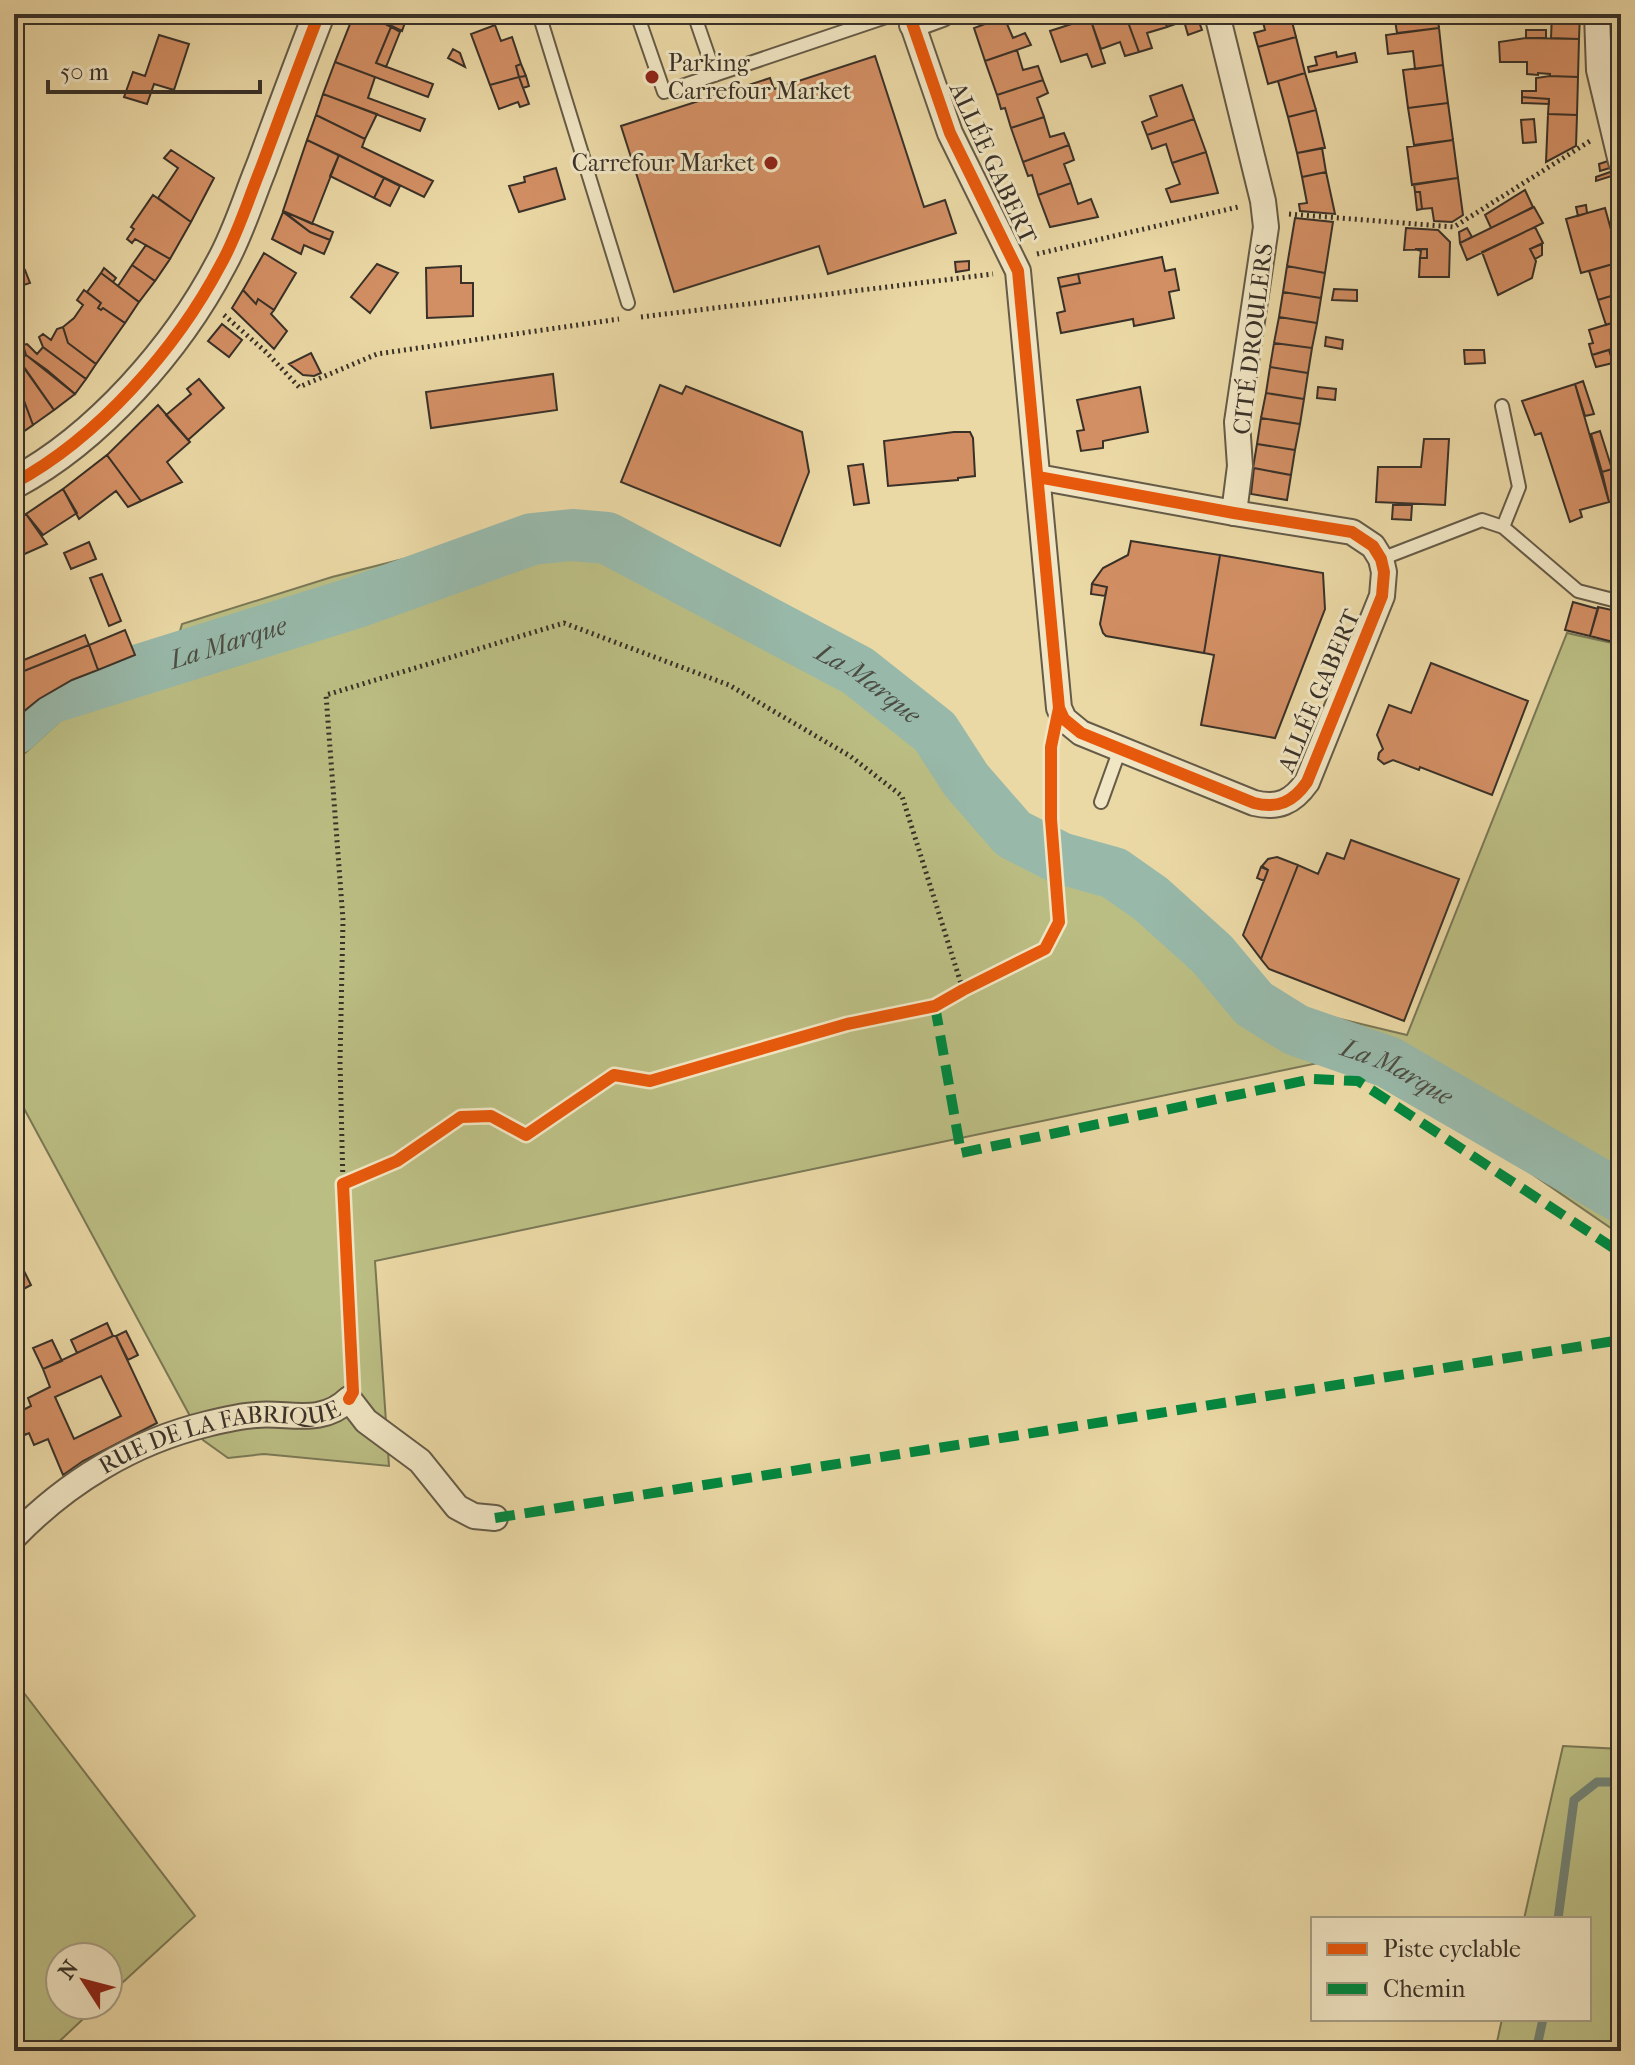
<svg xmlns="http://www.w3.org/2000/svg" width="1635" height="2065" font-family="'IM FELL French Canon',serif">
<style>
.green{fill:#bbbe83;stroke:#7a7856;stroke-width:2}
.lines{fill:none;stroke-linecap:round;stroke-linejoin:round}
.stream{stroke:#728376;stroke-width:9}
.river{stroke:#98b9aa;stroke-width:52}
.building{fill:#d38f64;stroke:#393128;stroke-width:2;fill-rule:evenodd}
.service-casing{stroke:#655b47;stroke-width:16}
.minor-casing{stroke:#655b47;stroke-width:28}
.tertiary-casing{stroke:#655b47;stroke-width:34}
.path{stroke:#393128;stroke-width:5;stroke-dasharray:2 4;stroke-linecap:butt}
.service{stroke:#f1e6c4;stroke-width:12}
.minor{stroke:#f1e6c4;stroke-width:24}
.tertiary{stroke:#f1e6c4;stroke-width:30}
.quiet{stroke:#00873e;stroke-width:10;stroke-dasharray:20 10;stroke-linecap:butt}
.cycleway-casing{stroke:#f1e6c4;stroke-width:17}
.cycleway{stroke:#e8590c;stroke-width:12}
.poi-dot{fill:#8f2418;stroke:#f1e6c4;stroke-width:3}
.labels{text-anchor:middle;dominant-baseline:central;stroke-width:6;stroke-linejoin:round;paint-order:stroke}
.poi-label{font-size:24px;fill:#393128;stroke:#f1e6c4;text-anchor:start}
.street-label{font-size:24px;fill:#393128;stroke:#f1e6c4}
.water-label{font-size:26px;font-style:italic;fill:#4c4c42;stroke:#f1e6c4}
</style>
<rect width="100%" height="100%" fill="#ead8a5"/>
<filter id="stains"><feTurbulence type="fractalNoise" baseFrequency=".0025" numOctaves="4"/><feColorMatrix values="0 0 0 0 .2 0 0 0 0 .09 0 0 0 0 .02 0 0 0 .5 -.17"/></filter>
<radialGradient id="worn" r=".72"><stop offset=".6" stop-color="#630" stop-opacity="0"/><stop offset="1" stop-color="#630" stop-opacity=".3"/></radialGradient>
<path class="green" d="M574,516L678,557L925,702L982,783L1024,825L1177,900L1286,1006L1407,1035L1567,633L1621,645V1235L1449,1117L1337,1059L375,1261L389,1466L264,1454L228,1458L203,1440L14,1090V763L61,720L165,685L182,624L332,577Z
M14,1680L195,1916L108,1996V1957H60V2005H98L49,2051H14Z
M1563,1746L1621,1749V2051H1495L1502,2019H1589V1919H1524Z"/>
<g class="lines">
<path class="stream" d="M1558,1919L1574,1800L1597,1782H1621
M1536,2051L1543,2019"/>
<path class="river" id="s1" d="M14,729L47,699L357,602L532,539L572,535L607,538L858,671L935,732L966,780L1013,834L1060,858L1114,873L1151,899L1212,954L1254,1004L1296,1030L1388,1062L1621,1197"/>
</g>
<path class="building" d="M354,14H367L391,27L376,63L433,84L428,97L335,62Z
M367,14H408L402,31Z
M1101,14H1125L1139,52L1125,56L1120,42L1101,49L1090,18Z
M1125,14H1162L1167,27L1147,33L1152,48L1139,52Z
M1162,14H1196L1202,30L1188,35L1184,21L1167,27Z
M1261,14H1290L1296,37L1258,47L1254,33L1265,30Z
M1394,14H1437L1439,28L1397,33Z
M1552,14H1580L1579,39L1551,38Z
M1004,17L1013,38L1025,33L1031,45L985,61L974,28Z
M1090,18L1105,63L1092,67L1087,54L1061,62L1050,31Z
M495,25L501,41L512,37L521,64L516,66L519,77L490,85L471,34Z
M391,27L400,32L386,67L376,63Z
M1439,28L1443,65L1415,69L1413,51L1388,54L1386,35Z
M1526,30H1546V38H1526Z
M159,35L189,44L174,90L154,84L147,104L124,97L133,72L145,76Z
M1296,37L1305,73L1268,84L1258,47Z
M1526,38L1579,39L1578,77L1550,76V74L1538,73V75L1527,74V62H1500L1499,42Z
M453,49L460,53L465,67L448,58Z
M1017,50L1023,70L1038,66L1043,80L997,95L985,61Z
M1336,52L1337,57L1355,53L1357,62L1309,72L1308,67L1317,65L1315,57Z
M1621,52V93L1614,53Z
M875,56L924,207L945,200L956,233L828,274L819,246L674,292L621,126L770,78L774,89Z
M335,62L375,77L368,98L425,119L420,131L323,94Z
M521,64L526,76L519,77L516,66Z
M1443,65L1448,103L1408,108L1403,70Z
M1305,73L1316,110L1288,117L1278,81Z
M526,76L529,86L523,88L519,77Z
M1550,76L1578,77L1577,115L1548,114L1549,99L1522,97V91H1536V78Z
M519,77L529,104L520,107L518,102L499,109L490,85Z
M1043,80L1048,93L1037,98L1044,117L1011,128L1005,108L1001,109L997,95Z
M1182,85L1194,119L1147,135L1142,122L1157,116L1150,96Z
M323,94L377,114L365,139L316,115Z
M1522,97L1549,99V104L1522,103Z
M1448,103L1453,140L1414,145L1408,108Z
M1316,110L1325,148L1297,153L1288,117Z
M1548,114L1577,115L1576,146L1546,162Z
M316,115L365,139L362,147L433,181L424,197L307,140Z
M1044,117L1050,137L1064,133L1069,145L1023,162L1011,128Z
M1194,119L1206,152L1172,163L1166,144L1152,149L1147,135Z
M1534,119L1536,142L1523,143L1521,120Z
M307,140L339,155L312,224L283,211Z
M1453,140L1458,178L1412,185L1407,147Z
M1069,145L1074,160L1064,164L1071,183L1038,195L1032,175L1028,176L1023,162Z
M1322,148L1326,172L1302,177L1297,153Z
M171,150L214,178L191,222L158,198L178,168L164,158Z
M1206,152L1218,193L1171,202L1166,189L1180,184L1172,163Z
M339,155L384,178L374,198L330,176Z
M1611,160L1613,167L1600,171L1599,164Z
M556,168L565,199L519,212L509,186L525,182L524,177Z
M1613,171L1615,175L1596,181V177Z
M1326,172L1335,214L1300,211L1299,204L1307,203L1302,177Z
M384,178L400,186L390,206L374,198Z
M1458,178L1463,215L1452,222L1434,221L1432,208L1422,209L1420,192H1415L1414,184Z
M1071,183L1078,204L1091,199L1098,217L1050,227L1038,195Z
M1525,190L1533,207L1491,228L1485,215Z
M1415,192H1420L1422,209L1417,210Z
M153,195L191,222L170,259L135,239L132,243L127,239L134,229L131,227Z
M1586,205L1587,213L1578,216L1576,207Z
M1534,207L1543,223L1467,260L1460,243Z
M1605,208L1620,262L1581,273L1566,219Z
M283,211L333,232L330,240L310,232Z
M283,212L310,232L330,240L324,254L304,245L301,254L272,239Z
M1295,218L1333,222L1325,273L1287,266Z
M1535,227L1543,243L1530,249L1536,261L1532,278L1498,295L1482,252Z
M1406,228L1438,230L1450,242L1449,277H1419L1420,258H1427V249L1404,250Z
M1467,228L1472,237L1460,243L1459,232Z
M1542,244V255L1535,259L1530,249Z
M146,245L170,259L155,281L132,265Z
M1415,249H1427V258H1420L1421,251Z
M264,253L296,273L274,310L258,299L256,304L243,290Z
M1162,257L1165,271L1175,269L1179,290L1169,292L1174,318L1134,326L1133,319L1061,333L1057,313L1065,311L1060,287L1080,283L1078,274Z
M969,261V270L956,272L955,262Z
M1620,262L1621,274L1612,276L1617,294L1621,293V320L1618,321L1611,296L1598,300L1589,271Z
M377,264L398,273L370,313L351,297Z
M132,265L155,281L139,302L118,286Z
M461,266V283H473V316L427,318L426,268Z
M1287,266L1325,273L1321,298L1283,292Z
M104,268L116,278L113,282L101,273Z
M25,270L30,283L15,288L14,274Z
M101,273L139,302L125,323L103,308L101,310L98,308L101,303L87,292Z
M1078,274L1080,283L1060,287L1058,278Z
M1334,289L1357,290V301L1332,300Z
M84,290L101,303L98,308L101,310L103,308L125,323L96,364L68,343L63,327L74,318L83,305L77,300Z
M243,290L256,304L258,299L274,310L271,314L287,331L274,349L232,308Z
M1283,292L1321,298L1317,323L1279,317Z
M1611,296L1618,321L1606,325L1598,300Z
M1279,317L1317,323L1312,348L1274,343Z
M1621,320V346L1592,355L1589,344L1593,343L1589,330Z
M222,324L242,340L229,357L208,341Z
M63,327L68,343L96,364L86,379L43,347L39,337L43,334L51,340L57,329Z
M1326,337L1343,340L1342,349L1325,346Z
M1274,343L1312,348L1308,373L1270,367Z
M27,344L37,354L43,347L86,379L75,394L26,355L23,345Z
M1621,346V363L1620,360L1613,363L1609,350Z
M1464,350H1484L1485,363L1465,364Z
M1609,350L1613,363L1596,367L1592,355Z
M311,353L321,373L314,376L303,375L289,364Z
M26,355L47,370L75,394L54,410L19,361Z
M24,367L54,410L33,425L16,379L21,375L18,371Z
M1270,367L1308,373L1304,399L1266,393Z
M14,374L33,425L14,438Z
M553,374L557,410L431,428L426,392Z
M199,379L224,408L188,440L166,415L191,394L187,389Z
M1583,381L1594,414L1585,416L1575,384Z
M1575,384L1609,502L1580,510L1582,517L1570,522L1541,433L1535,435L1522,401Z
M660,385L682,394L686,386L802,432L809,472L780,546L621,482Z
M1140,387L1148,432L1103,441V448L1081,451L1077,431L1084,430L1077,400Z
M1318,387L1336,389L1335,400L1317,398Z
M1266,393L1304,399L1300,424L1261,418Z
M158,405L190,442L167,462L182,482L141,501L107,455Z
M1261,418L1300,424L1295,450L1257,444Z
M1600,431L1612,469L1602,472L1591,434Z
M954,432H970L973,438L975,476L958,478V480L888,486L884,441Z
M1424,439H1449L1445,505L1376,502L1378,467H1421Z
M1257,444L1295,450L1291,475L1253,468Z
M107,455L141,501L128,507L116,491L79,519L63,489Z
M863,464L869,503L854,505L848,466Z
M1254,468L1291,475L1287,500L1251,494Z
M1612,469L1620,502H1609L1602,472Z
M63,489L77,513L43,535L26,514Z
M1393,505H1412L1411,520L1392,519Z
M26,514L47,544L18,557L14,548V523Z
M1131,541L1220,555L1204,653L1106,636L1103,633L1100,624L1107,587L1092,584L1093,582L1103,568L1128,555Z
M89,542L96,559L71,569L64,553Z
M1220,555L1323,573L1325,609L1275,738L1201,725L1214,655L1204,653Z
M102,574L121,621L109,626L90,578Z
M1092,584L1107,587L1105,596L1091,594Z
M1573,602L1598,609L1590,636L1565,630Z
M1598,607L1621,612V644L1590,636Z
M125,630L135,655L98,670L89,645Z
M85,635L89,645L14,675V664Z
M89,645L98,670L72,680L39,699L23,712L14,690V675Z
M1431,663L1528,701L1492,795L1420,767L1419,770L1393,760L1384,764L1378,759L1379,753L1383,749L1377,735L1389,705L1411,713Z
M1351,840L1459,879L1404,1021L1269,969L1261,959L1298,865L1318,874L1327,853L1344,859Z
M1277,857L1298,865L1261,959L1243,935L1268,870L1262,866L1268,859Z
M1261,867L1268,870L1264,881L1257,878Z
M24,1271L31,1285L14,1294V1276Z
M107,1323L113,1336L77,1353L71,1340Z
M126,1331L138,1355L128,1360L116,1336Z
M113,1336H116L157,1423L83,1461L63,1475L48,1439L34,1445L29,1433L25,1435L15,1414L31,1406L28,1398L50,1387L43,1369ZM101,1376L121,1416L74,1439L55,1397Z
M52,1340L62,1361L43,1369L33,1348Z"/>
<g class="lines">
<g class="service-casing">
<path id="service" d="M539,14L628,303
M637,14L664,92L895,14
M694,14L715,75
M1502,406L1519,487L1503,527
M1381,559L1482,520L1503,527L1578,591L1621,602
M1101,802L1120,749"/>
</g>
<g class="minor-casing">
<g id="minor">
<path d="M909,14L950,133L1018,271L1059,708L1064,719L1081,733L1254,803C1278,809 1293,802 1307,782L1382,596L1384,572L1381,559L1373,546L1352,532L1234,513L1038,477"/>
<path d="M1217,14L1263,201L1266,227L1237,422L1240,466L1234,513"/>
<path d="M1597,14L1599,70L1621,162"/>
<path d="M912,25L942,14"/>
<path id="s2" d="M14,1537C67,1482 133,1442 207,1424C223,1420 240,1416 256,1415C290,1412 321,1426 349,1399L366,1421L420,1461L457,1507L474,1516L495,1518"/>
</g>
</g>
<g class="tertiary-casing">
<path id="tertiary" d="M14,483C98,438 177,348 221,264C238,234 248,200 261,168C280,117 299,65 319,14"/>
</g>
<path class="path" d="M1289,214L1454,227L1590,141
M1037,254L1238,207
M224,315L266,352L299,387L377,354L619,319
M641,317L993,274
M343,1184L340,1062L343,920L326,695L564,623L729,685L850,756L902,796L963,990"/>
<use href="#service" class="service"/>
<use href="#minor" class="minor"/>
<use href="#tertiary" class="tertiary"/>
<path class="quiet" d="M935,1006L961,1153L1312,1079L1358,1081L1621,1253
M495,1518L1621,1340"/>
<g class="cycleway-casing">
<path id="cycleway" d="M909,14L950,133L1018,271L1059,708L1064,719L1081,733L1254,803C1278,809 1293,802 1307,782L1382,596L1384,572L1381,559L1373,546L1352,532L1234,513L1038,477
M14,483C98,438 177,348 221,264C238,234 248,200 261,168C280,117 299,65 319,14
M349,1399L353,1392L343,1184L397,1161L461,1117L491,1116L526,1135L614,1075L650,1081L847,1024L935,1006L963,990L1045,949L1059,922L1051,819V747L1059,708"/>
</g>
<use href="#cycleway" class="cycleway"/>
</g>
<g class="poi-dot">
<circle cx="652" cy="77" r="8"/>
<circle cx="771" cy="163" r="8"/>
</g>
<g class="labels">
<g class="poi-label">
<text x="668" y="63">Parking<tspan x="668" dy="28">Carrefour Market</tspan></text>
<text x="755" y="163" text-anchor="end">Carrefour Market</text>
</g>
<g class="street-label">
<text transform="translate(993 163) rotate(65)">ALLÉE GABERT</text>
<text transform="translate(1253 339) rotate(-83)">CITÉ DROULERS</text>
<text transform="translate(1319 691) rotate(-67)">ALLÉE GABERT</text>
<text stroke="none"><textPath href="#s2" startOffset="236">RUE DE LA FABRIQUE</textPath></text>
</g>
<g class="water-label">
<text stroke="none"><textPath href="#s1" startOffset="234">La Marque</textPath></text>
<text stroke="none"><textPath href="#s1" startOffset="930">La Marque</textPath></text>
<text stroke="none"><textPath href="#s1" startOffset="1602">La Marque</textPath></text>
</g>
</g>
<rect width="1635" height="2065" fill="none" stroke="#ead8a5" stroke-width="48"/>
<rect x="16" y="16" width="1603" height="2033" fill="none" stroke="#393128" stroke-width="4"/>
<rect x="24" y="24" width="1587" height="2017" fill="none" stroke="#393128" stroke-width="2"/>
<rect x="1311" y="1917" width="280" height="104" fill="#f1e6c4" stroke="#a79e86" stroke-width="2"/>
<rect x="1327" y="1943" width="40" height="12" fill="#e8590c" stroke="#a79e86" stroke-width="2"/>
<text x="1383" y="1957" font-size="24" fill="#393128">Piste cyclable</text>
<rect x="1327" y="1983" width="40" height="12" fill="#00873e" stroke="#a79e86" stroke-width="2"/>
<text x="1383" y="1997" font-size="24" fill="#393128">Chemin</text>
<g transform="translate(84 1981) rotate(306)"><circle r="38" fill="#f1e6c4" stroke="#a79e86" stroke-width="2"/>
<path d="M0-6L14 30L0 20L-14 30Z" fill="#8f2418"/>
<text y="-12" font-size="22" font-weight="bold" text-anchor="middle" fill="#393128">N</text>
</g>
<path d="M48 80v12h212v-12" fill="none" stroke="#393128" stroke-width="4"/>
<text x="60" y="80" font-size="24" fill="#393128" stroke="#f1e6c4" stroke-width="6" paint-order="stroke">50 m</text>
<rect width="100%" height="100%" filter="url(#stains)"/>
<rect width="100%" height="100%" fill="url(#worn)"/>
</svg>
